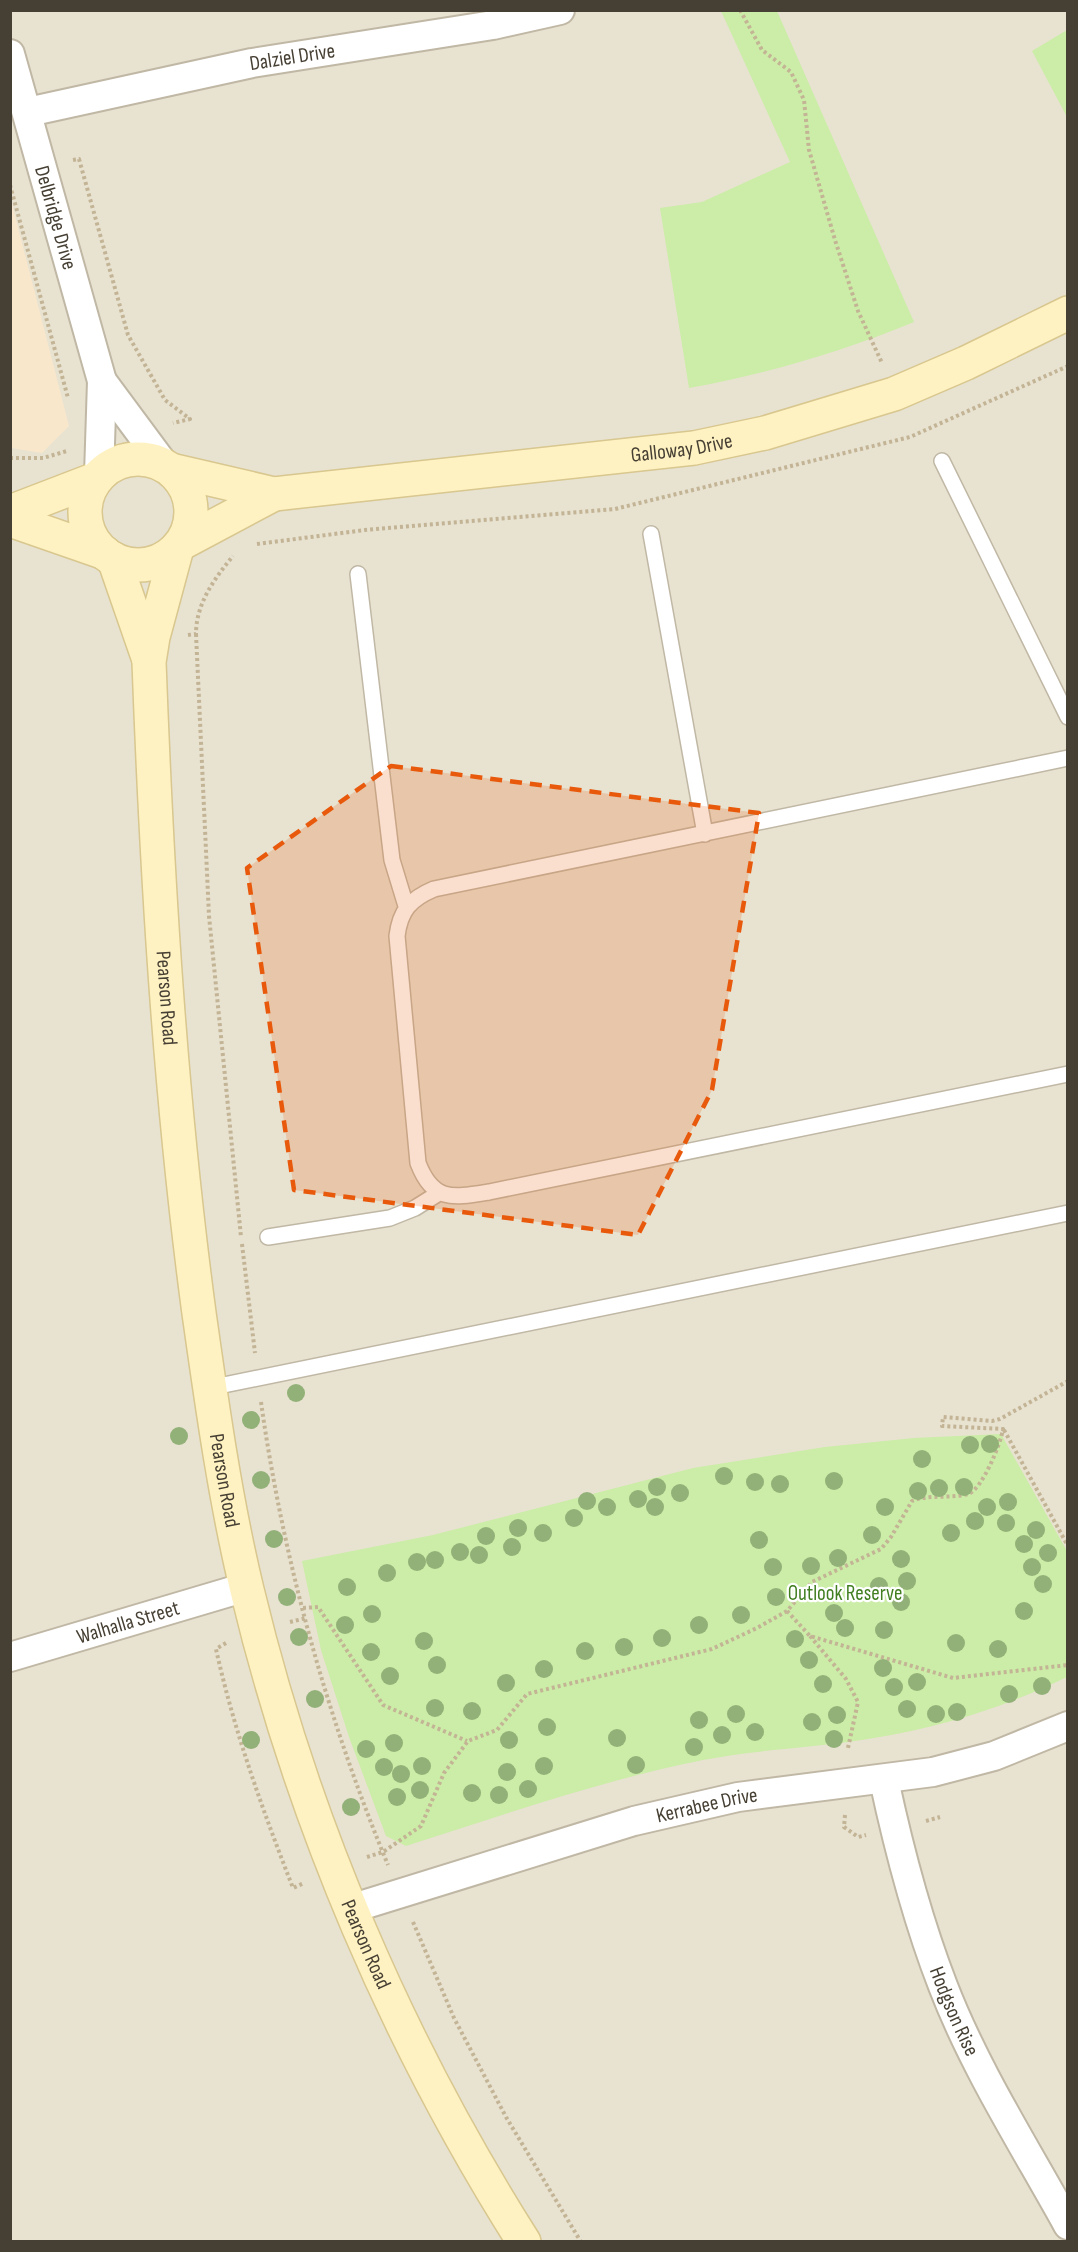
<svg xmlns="http://www.w3.org/2000/svg" width="1078" height="2252" font-family="'Sofia Sans Condensed',sans-serif">
<style>
.residential{fill:#e8e2d1}
.commercial{fill:#f9e7cc}
.green{fill:#cbeda7}
.lines{fill:none;stroke-linecap:round;stroke-linejoin:round}
.lane-casing{stroke:#c0b8a5;stroke-width:18}
.street-casing{stroke:#c0b8a5;stroke-width:32}
.secondary-casing{stroke:#d8c78e;stroke-width:36}
.path{stroke:#c3b495;stroke-width:4;stroke-dasharray:3 3;stroke-linecap:butt}
.lane{stroke:#fff;stroke-width:15}
.street{stroke:#fff;stroke-width:28}
.secondary{stroke:#fff2c2;stroke-width:33}
.tree{fill:#92b178}
.marked{fill:#e8590c;fill-opacity:0.2;stroke:#e8590c;stroke-width:4.5;stroke-dasharray:12 8;stroke-linejoin:round}
.labels{text-anchor:middle;dominant-baseline:central;stroke-width:4.5;stroke-linejoin:round;paint-order:stroke}
.street-label{font-size:21px;fill:#463f33;stroke:#fff}
.park-label{font-size:21px;fill:#417e20;stroke:#fff}
</style>
<rect width="100%" height="100%" fill="#f4efe4"/>
<path class="residential" d="M11,11H1067V2241H11Z"/>
<path class="commercial" d="M11,200L69,426L42,453L11,448Z"/>
<path class="green" d="M721,11H777L914,322C841,352 767,374 689,388L660,208L702,202L790,162Z
M1067,30V117L1032,51Z
M1001,1434L1067,1551V1677C1005,1707 942,1727 874,1738C817,1748 759,1749 703,1760C602,1780 504,1815 406,1846L386,1836L349,1737L321,1650L302,1561L433,1535L693,1468L825,1447L914,1438Z"/>
<g class="lines">
<g class="lane-casing">
<path id="lane" d="M942,461L1068,717
M651,534L705,834
M358,574L392,860L406,906
M1068,758L434,889C410,899 400,911 397,936L418,1163C433,1202 452,1198 489,1192L1068,1074
M268,1237L390,1218L415,1208L439,1193
M209,1388L1068,1213"/>
</g>
<g class="street-casing">
<g id="street">
<path id="s1" d="M10,54L102,381L99,475"/>
<path id="s2" d="M28,112L252,63L493,25L560,10"/>
<path d="M102,381L165,466"/>
<path id="s3" d="M10,1657L246,1587"/>
<path id="s4" d="M884,1780C899,1850 917,1919 943,1986C975,2069 1025,2147 1068,2225"/>
<path id="s5" d="M350,1909L634,1821L738,1797L933,1772L994,1756L1068,1726"/>
</g>
</g>
<g class="secondary-casing">
<g id="secondary">
<circle cx="138" cy="512" r="53"/>
<path id="s6" d="M171,470L274,494L694,448L765,433L894,394L966,363L1068,313"/>
<path d="M10,512L96,479"/>
<path d="M10,520L105,553"/>
<path d="M182,543L274,494"/>
<path id="s7" d="M177,548L153,637L149,662C157,879 170,1097 199,1313C212,1405 225,1499 247,1590C302,1820 397,2042 524,2242"/>
<path d="M114,559L148,657"/>
</g>
</g>
<path class="path" d="M740,10L762,50L791,72L804,100L809,150L835,240L858,311L882,363
M73,160L79,159L128,335L165,400L190,419L173,423
M10,185L68,398
M10,458H43L67,451
M257,544L365,530L615,509L910,437L1068,366
M196,634L209,916L241,1237
M188,635L196,634C196,604 214,579 233,556
M242,1244L255,1353
M261,1402C283,1559 327,1718 388,1865
M1004,1430L1068,1546
M303,1608L318,1607L383,1705L467,1741
M787,1611L810,1636L953,1678L1068,1665
M290,1622L306,1618
M810,1636L846,1679L858,1702L848,1748
M226,1643L216,1649C234,1731 263,1811 293,1888L304,1883
M845,1815L844,1827L858,1837L866,1835
M926,1821L940,1817
M367,1857L383,1852L421,1826L444,1773L468,1741L497,1730L527,1694L712,1649L757,1628L787,1611L812,1582L881,1549L891,1537L912,1501C929,1494 950,1499 968,1494C982,1490 1001,1443 1003,1429L942,1426L943,1417L992,1421L1000,1419L1068,1381
M413,1922L454,2018L506,2117L581,2242"/>
<use href="#lane" class="lane"/>
<use href="#street" class="street"/>
<use href="#secondary" class="secondary"/>
</g>
<g class="tree">
<circle cx="296" cy="1393" r="9"/>
<circle cx="251" cy="1420" r="9"/>
<circle cx="179" cy="1436" r="9"/>
<circle cx="990" cy="1444" r="9"/>
<circle cx="970" cy="1445" r="9"/>
<circle cx="922" cy="1459" r="9"/>
<circle cx="724" cy="1476" r="9"/>
<circle cx="261" cy="1480" r="9"/>
<circle cx="834" cy="1481" r="9"/>
<circle cx="755" cy="1482" r="9"/>
<circle cx="780" cy="1484" r="9"/>
<circle cx="657" cy="1487" r="9"/>
<circle cx="964" cy="1487" r="9"/>
<circle cx="939" cy="1488" r="9"/>
<circle cx="918" cy="1491" r="9"/>
<circle cx="680" cy="1493" r="9"/>
<circle cx="638" cy="1499" r="9"/>
<circle cx="587" cy="1501" r="9"/>
<circle cx="1008" cy="1502" r="9"/>
<circle cx="607" cy="1507" r="9"/>
<circle cx="655" cy="1507" r="9"/>
<circle cx="885" cy="1507" r="9"/>
<circle cx="987" cy="1507" r="9"/>
<circle cx="574" cy="1518" r="9"/>
<circle cx="975" cy="1521" r="9"/>
<circle cx="1006" cy="1523" r="9"/>
<circle cx="518" cy="1528" r="9"/>
<circle cx="1036" cy="1530" r="9"/>
<circle cx="543" cy="1533" r="9"/>
<circle cx="951" cy="1533" r="9"/>
<circle cx="872" cy="1535" r="9"/>
<circle cx="486" cy="1536" r="9"/>
<circle cx="274" cy="1539" r="9"/>
<circle cx="759" cy="1540" r="9"/>
<circle cx="1024" cy="1544" r="9"/>
<circle cx="512" cy="1547" r="9"/>
<circle cx="460" cy="1552" r="9"/>
<circle cx="1048" cy="1553" r="9"/>
<circle cx="479" cy="1555" r="9"/>
<circle cx="838" cy="1558" r="9"/>
<circle cx="901" cy="1559" r="9"/>
<circle cx="435" cy="1560" r="9"/>
<circle cx="417" cy="1562" r="9"/>
<circle cx="811" cy="1566" r="9"/>
<circle cx="773" cy="1567" r="9"/>
<circle cx="1032" cy="1567" r="9"/>
<circle cx="387" cy="1573" r="9"/>
<circle cx="907" cy="1581" r="9"/>
<circle cx="1043" cy="1584" r="9"/>
<circle cx="879" cy="1586" r="9"/>
<circle cx="347" cy="1587" r="9"/>
<circle cx="287" cy="1597" r="9"/>
<circle cx="776" cy="1597" r="9"/>
<circle cx="901" cy="1602" r="9"/>
<circle cx="1024" cy="1611" r="9"/>
<circle cx="834" cy="1613" r="9"/>
<circle cx="372" cy="1614" r="9"/>
<circle cx="741" cy="1615" r="9"/>
<circle cx="345" cy="1625" r="9"/>
<circle cx="699" cy="1625" r="9"/>
<circle cx="845" cy="1628" r="9"/>
<circle cx="884" cy="1630" r="9"/>
<circle cx="299" cy="1637" r="9"/>
<circle cx="662" cy="1638" r="9"/>
<circle cx="795" cy="1639" r="9"/>
<circle cx="424" cy="1641" r="9"/>
<circle cx="956" cy="1643" r="9"/>
<circle cx="624" cy="1647" r="9"/>
<circle cx="998" cy="1649" r="9"/>
<circle cx="585" cy="1651" r="9"/>
<circle cx="371" cy="1652" r="9"/>
<circle cx="809" cy="1660" r="9"/>
<circle cx="437" cy="1665" r="9"/>
<circle cx="883" cy="1668" r="9"/>
<circle cx="544" cy="1669" r="9"/>
<circle cx="390" cy="1676" r="9"/>
<circle cx="917" cy="1682" r="9"/>
<circle cx="506" cy="1683" r="9"/>
<circle cx="823" cy="1684" r="9"/>
<circle cx="1042" cy="1686" r="9"/>
<circle cx="894" cy="1687" r="9"/>
<circle cx="1009" cy="1694" r="9"/>
<circle cx="315" cy="1699" r="9"/>
<circle cx="435" cy="1708" r="9"/>
<circle cx="907" cy="1709" r="9"/>
<circle cx="472" cy="1711" r="9"/>
<circle cx="957" cy="1712" r="9"/>
<circle cx="736" cy="1714" r="9"/>
<circle cx="936" cy="1714" r="9"/>
<circle cx="837" cy="1715" r="9"/>
<circle cx="699" cy="1720" r="9"/>
<circle cx="812" cy="1722" r="9"/>
<circle cx="547" cy="1727" r="9"/>
<circle cx="755" cy="1732" r="9"/>
<circle cx="722" cy="1735" r="9"/>
<circle cx="617" cy="1738" r="9"/>
<circle cx="834" cy="1739" r="9"/>
<circle cx="251" cy="1740" r="9"/>
<circle cx="509" cy="1740" r="9"/>
<circle cx="394" cy="1743" r="9"/>
<circle cx="694" cy="1747" r="9"/>
<circle cx="366" cy="1749" r="9"/>
<circle cx="636" cy="1765" r="9"/>
<circle cx="422" cy="1766" r="9"/>
<circle cx="544" cy="1766" r="9"/>
<circle cx="384" cy="1767" r="9"/>
<circle cx="507" cy="1772" r="9"/>
<circle cx="401" cy="1774" r="9"/>
<circle cx="528" cy="1789" r="9"/>
<circle cx="420" cy="1790" r="9"/>
<circle cx="472" cy="1793" r="9"/>
<circle cx="499" cy="1795" r="9"/>
<circle cx="397" cy="1797" r="9"/>
<circle cx="351" cy="1807" r="9"/>
</g>
<path class="marked" d="M391,766L759,813L712,1090L638,1235L294,1190L247,868Z"/>
<g class="labels">
<g class="street-label">
<text stroke="none"><textPath href="#s2" startOffset="270">Dalziel Drive</textPath></text>
<text stroke="none"><textPath href="#s1" startOffset="170">Delbridge Drive</textPath></text>
<text stroke="none"><textPath href="#s6" startOffset="516">Galloway Drive</textPath></text>
<text stroke="none"><textPath href="#s7" startOffset="454">Pearson Road</textPath></text>
<text stroke="none"><textPath href="#s7" startOffset="940">Pearson Road</textPath></text>
<text stroke="none"><textPath href="#s3" startOffset="123">Walhalla Street</textPath></text>
<text stroke="none"><textPath href="#s5" startOffset="372">Kerrabee Drive</textPath></text>
<text stroke="none"><textPath href="#s7" startOffset="1426">Pearson Road</textPath></text>
<text stroke="none"><textPath href="#s4" startOffset="242">Hodgson Rise</textPath></text>
</g>
<g class="park-label">
<text x="845" y="1593">Outlook Reserve</text>
</g>
</g>
<rect width="1078" height="2252" fill="none" stroke="#463f33" stroke-width="24"/>
</svg>
